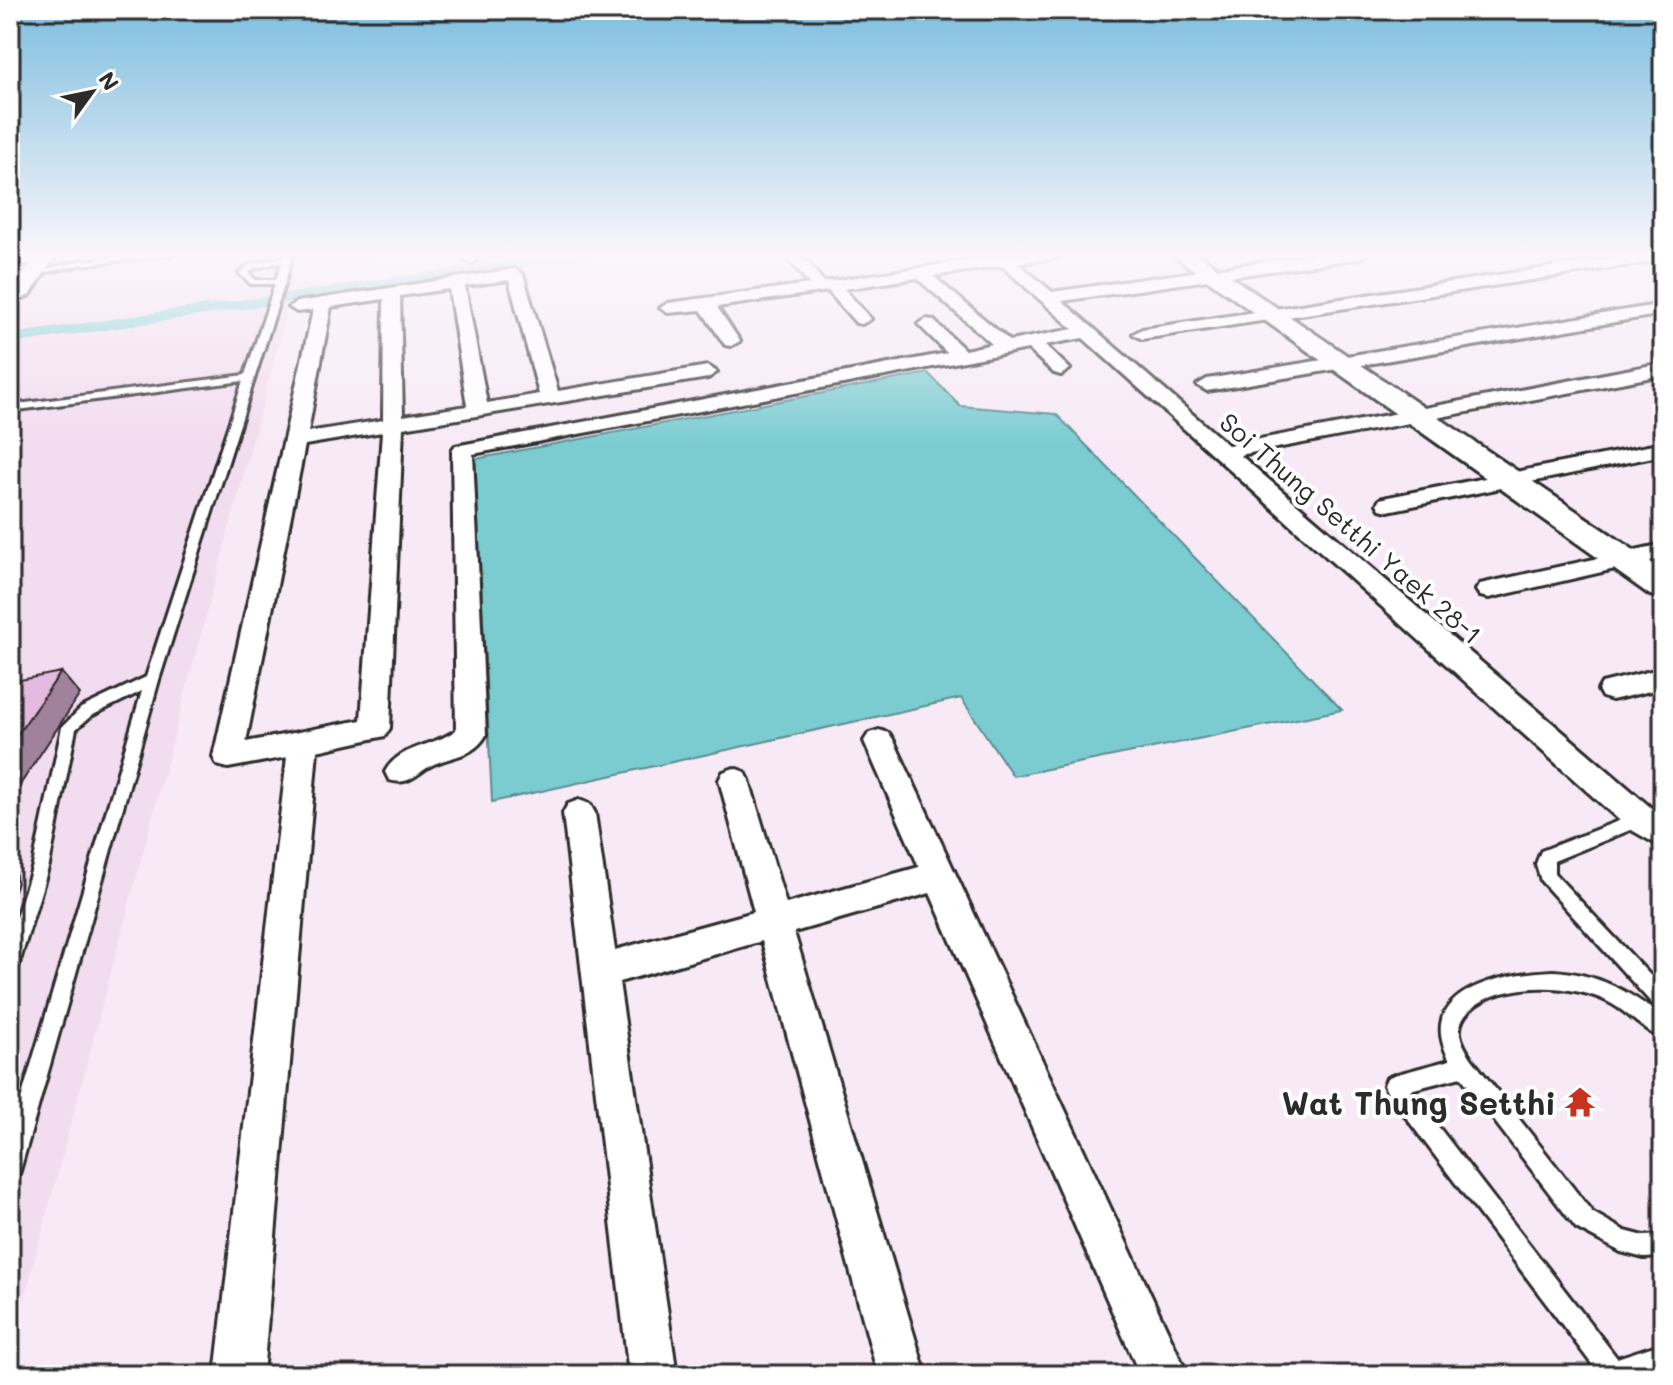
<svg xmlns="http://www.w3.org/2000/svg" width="1673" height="1385" font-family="Mali,sans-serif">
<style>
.built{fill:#f2dcef}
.water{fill:#7accd1;stroke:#5a8c8f;stroke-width:2}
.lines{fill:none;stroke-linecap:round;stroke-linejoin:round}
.canal{fill:#7accd1;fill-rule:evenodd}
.service-casing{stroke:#2b2b2b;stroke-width:6}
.minor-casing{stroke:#2b2b2b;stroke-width:6}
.tertiary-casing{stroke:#2b2b2b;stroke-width:6}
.secondary-casing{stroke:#2b2b2b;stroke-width:6}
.service{fill:#fff;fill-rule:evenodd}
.minor{fill:#fff;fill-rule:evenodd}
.tertiary{fill:#fff;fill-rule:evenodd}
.secondary{fill:#fff;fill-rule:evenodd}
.shaded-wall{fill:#a0829d;stroke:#2b2b2b;stroke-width:2}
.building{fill:#e5bae0;stroke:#2b2b2b;stroke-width:2}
.labels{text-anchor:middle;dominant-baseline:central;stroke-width:8;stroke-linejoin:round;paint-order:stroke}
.street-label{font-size:26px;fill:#2b2b2b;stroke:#fff}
.near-poi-label{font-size:32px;font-weight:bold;fill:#2b2b2b;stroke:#fff;text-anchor:end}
</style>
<rect width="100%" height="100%" fill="#f7eaf6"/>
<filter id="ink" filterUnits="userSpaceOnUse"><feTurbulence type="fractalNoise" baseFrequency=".0125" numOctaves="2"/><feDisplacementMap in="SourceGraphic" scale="16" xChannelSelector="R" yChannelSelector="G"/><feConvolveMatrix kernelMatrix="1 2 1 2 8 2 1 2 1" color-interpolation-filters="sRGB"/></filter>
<g filter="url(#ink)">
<path class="built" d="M59,253H377L374,284L291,296L10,1352V320Z"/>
<path class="water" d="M928,373L960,406L1056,414L1342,710L1013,776L961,698L492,802L475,459Z"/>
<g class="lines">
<path class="canal" d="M560,253H599L592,257L10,344V334Z"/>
<g class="service-casing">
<path id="service" d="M154,253H186L80,265L34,275L30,273L80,261Z
M285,253H293L285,282L159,680L20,1171L17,1178L10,1181V1136L142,691L91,716L76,729L49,865L19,964L16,970L10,972V936L33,865L62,727L81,708L146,677L243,381L10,411V405L245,375L275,284H251L239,273L250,264L284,257ZM282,262L276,280H256L248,273L256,268Z
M10,296H14L17,306L10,314Z
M1639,813L1645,814L1647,819L1645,824L1554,861V873L1663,989V1011L1656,1008L1541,881L1536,864L1541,851Z
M1553,971C1596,973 1630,991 1663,1018V1039C1645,1032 1630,1014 1612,1004C1576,983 1502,980 1470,1010C1453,1027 1460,1041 1472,1059L1592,1212L1625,1231L1644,1236L1663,1235V1257L1644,1258L1621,1252L1576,1228L1461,1077L1410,1090L1617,1358L1663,1343V1367L1637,1375H1600L1387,1092L1384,1085L1387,1078L1394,1075L1450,1060C1411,991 1504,973 1553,971Z"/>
</g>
<g class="minor-casing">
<path id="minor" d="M44,253L50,255V261L10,266V256Z
M465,253H480L476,261L471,263L463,258Z
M784,253H800L824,282L1005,255L1064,253L1057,258L1018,263L1052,292L1326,253H1368L1361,258L1062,301L1228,445L1663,363V375L1240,455L1663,818V848L1628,828L1083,338L1045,345L1070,369L1061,375L1054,373L1028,349L473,454L486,735C473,758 451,755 430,766C415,775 408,786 389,780L385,772C399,745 434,747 456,730L452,450L455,446L947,353L918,324L927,319L933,320L965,350L992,344L917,278L844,289L871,319L862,324L856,323L828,291L717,307L740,341L731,346L725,345L701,310L668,313L660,308L668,303L809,284ZM1002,266L1073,329L1010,341L933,276Z
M1643,253H1663V260L1142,339L1133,334L1142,329Z
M515,269L523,274L558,391L708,366L717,372L708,378L403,428L390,728L385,736L317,751L263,1375H215L287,757L228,768L217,765L213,757L313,310L297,312L289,307L297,302ZM509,280L539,394L487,403L465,286ZM449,289L467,406L403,416L400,296ZM384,299L383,420L308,432L331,307ZM382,432L361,720L246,742L305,445Z
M1663,304V314L1207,391L1197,385L1207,379Z
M1663,443V455L1388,511L1380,509L1377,504L1380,499L1388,497Z
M1663,544V558L1489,598L1480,596L1476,590L1480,584L1489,582Z
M1663,668V688L1612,700L1602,697L1598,690L1602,683Z
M879,730L889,733L894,741L1188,1375H1140L930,893L794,932L926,1375H878L762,941L619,982L677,1375H629L563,813L568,804L579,800L590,804L595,813L615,950L754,912L719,780L723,772L734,768L745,772L749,780L786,904L919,867L864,741L869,733Z"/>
</g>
<g class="tertiary-casing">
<path id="tertiary" d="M38,253H58L30,295L10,304V289L15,287Z"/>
</g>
<g class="secondary-casing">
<path id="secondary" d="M1170,253H1196L1663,570V598L1650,595Z"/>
</g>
<use href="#service" class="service"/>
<use href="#minor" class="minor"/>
<use href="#tertiary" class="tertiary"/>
<use href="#secondary" class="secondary"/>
</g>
<path class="shaded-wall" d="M61,672L80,694L10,800V745Z
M10,840L17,883L10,900Z"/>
<path class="building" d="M61,672L10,745V682Z"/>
</g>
<linearGradient id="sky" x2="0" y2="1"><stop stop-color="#7cbedf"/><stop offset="0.57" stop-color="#fbf6fb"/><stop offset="1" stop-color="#fbf6fb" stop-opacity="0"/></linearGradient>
<rect width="1673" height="447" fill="url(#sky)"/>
<defs>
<g id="temple-bare" transform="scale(2.4)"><path d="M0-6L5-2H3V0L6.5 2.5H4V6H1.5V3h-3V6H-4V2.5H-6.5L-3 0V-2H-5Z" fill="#c8321e" stroke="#fff" stroke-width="2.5" paint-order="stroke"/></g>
</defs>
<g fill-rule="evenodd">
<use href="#temple-bare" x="1580" y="1102"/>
</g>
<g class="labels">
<g class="street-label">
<text transform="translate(1351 528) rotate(41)">Soi Thung Setthi Yaek 28-1</text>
</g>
<g class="near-poi-label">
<text x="1556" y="1102">Wat Thung Setthi</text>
</g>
</g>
<rect width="1673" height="1385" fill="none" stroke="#fff" stroke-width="40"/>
<rect x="20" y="20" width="1633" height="1345" fill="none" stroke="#2b2b2b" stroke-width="3" filter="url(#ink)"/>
<g transform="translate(92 92) rotate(57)" stroke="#ffffff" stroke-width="6" paint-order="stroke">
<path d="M0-6L14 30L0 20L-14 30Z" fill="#2b2b2b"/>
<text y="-12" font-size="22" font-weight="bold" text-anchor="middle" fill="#2b2b2b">N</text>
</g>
</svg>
